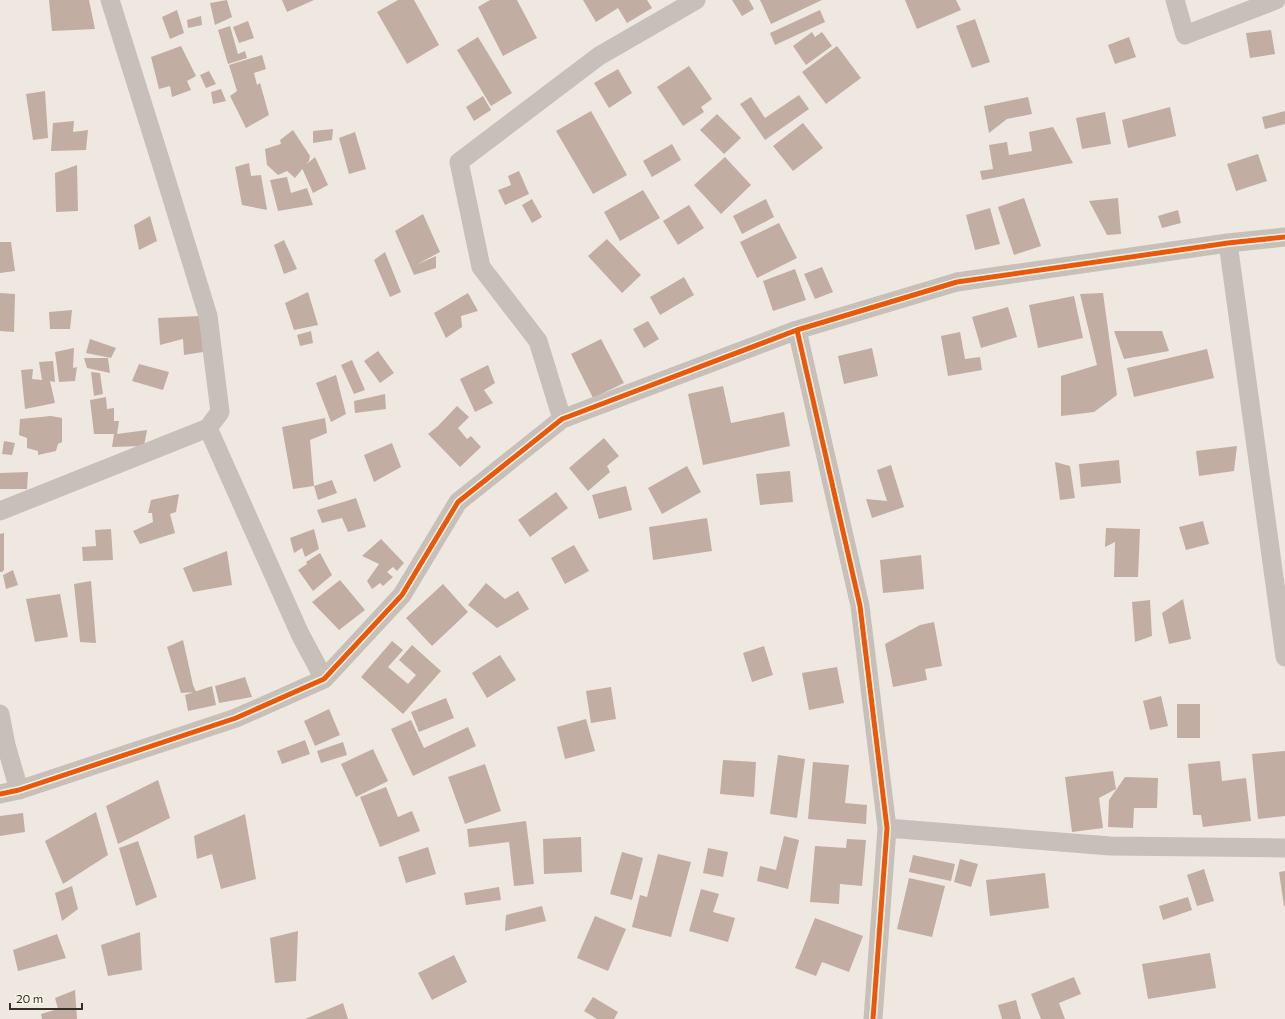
<svg xmlns="http://www.w3.org/2000/svg" width="1285" height="1019" font-family="Commissioner,sans-serif">
<style>
.building{fill:#c2ada2}
.lines{fill:none;stroke-linecap:round;stroke-linejoin:round}
.minor{stroke:#c7c0ba;stroke-width:19}
.cycleway-casing{stroke:#faf3e8;stroke-width:8}
.cycleway{stroke:#e8590c;stroke-width:5}
</style>
<rect width="100%" height="100%" fill="#eee8e1"/>
<path class="building" d="M49,0H89L95,29L52,31Z
M227,0L232,17L215,25L210,3Z
M282,0H314L287,12Z
M398,0H414L439,45L407,64L377,12Z
M490,0H517L537,38L503,56L478,7Z
M583,0H647L652,8L627,23L618,8L596,22Z
M732,0H749L754,9L742,16Z
M760,0H822L771,24Z
M905,0H956L961,10L917,29Z
M177,10L184,33L170,39L162,17Z
M820,10L825,22L775,45L770,33Z
M201,16L202,25L188,28L187,20Z
M975,19L990,62L972,68L956,26Z
M248,21L254,38L239,43L233,27Z
M230,26L238,54L245,51L247,58L228,64L218,30Z
M1271,30L1275,54L1250,58L1246,33Z
M812,32L815,37L822,32L832,46L806,65L793,46Z
M478,37L512,93L491,106L457,50Z
M1129,37L1136,57L1115,64L1108,45Z
M181,46L196,76L187,81L191,90L172,97L170,86L159,89L151,57Z
M837,46L861,78L826,104L802,72Z
M262,55L266,69L254,73L257,85L260,83L269,115L246,128L230,96L237,91L229,65Z
M689,66L712,99L701,107L704,112L683,126L657,87Z
M618,69L632,93L609,108L594,83Z
M209,71L216,84L206,88L200,75Z
M221,89L226,101L213,104L211,92Z
M45,91L48,138L33,140L26,94Z
M799,95L809,109L765,140L740,104L751,97L765,118Z
M483,96L491,110L474,121L466,107Z
M1028,97L1032,114L1007,119L989,133L984,106Z
M1170,107L1176,136L1128,148L1122,120Z
M591,111L627,175L593,194L556,131Z
M1285,111V124L1265,129L1262,117Z
M1105,112L1111,144L1082,149L1076,118Z
M717,114L741,138L724,154L700,130Z
M74,121L73,132L88,130L86,150L51,151L53,123Z
M803,123L823,148L793,171L773,146Z
M1053,127L1073,163L982,180L980,171L993,169L989,145L1007,142L1009,155L1032,151L1029,132Z
M333,129L332,140L313,143V131Z
M293,130L310,156L309,161L295,178L287,171L278,175L267,165L265,149L281,144L280,140Z
M355,132L366,169L349,174L339,138Z
M672,144L681,160L652,177L643,161Z
M1258,154L1267,181L1236,191L1227,164Z
M315,157L328,185L313,193L302,168Z
M725,157L751,185L721,214L694,185Z
M249,163L251,176L261,175L267,210L242,205L235,167Z
M77,165L78,211L56,212L55,173Z
M519,171L529,194L505,205L498,190L511,185L508,176Z
M287,177L291,193L307,188L313,205L278,211L270,180Z
M643,190L660,218L620,241L604,212Z
M1024,198L1041,246L1014,255L998,207Z
M1118,198L1121,234L1107,235L1089,201Z
M532,199L542,217L532,223L522,205Z
M766,199L774,217L742,234L733,216Z
M689,205L704,228L678,245L663,221Z
M990,208L1000,244L975,250L966,215Z
M1178,210L1181,223L1162,228L1158,216Z
M423,214L440,252L416,265L436,256V268L414,275L395,231Z
M150,216L157,241L139,250L134,225Z
M779,223L797,258L757,278L740,242Z
M607,239L641,275L622,293L588,256Z
M284,240L297,269L284,274L274,245Z
M0,242H11L15,271L0,273Z
M385,252L401,292L390,297L374,260Z
M822,267L833,292L815,299L804,274Z
M795,269L806,300L773,311L763,281Z
M684,277L694,295L660,315L650,297Z
M308,292L318,325L294,330L285,303Z
M0,293L15,294L14,332L0,331Z
M468,293L478,311L461,316L462,327L446,338L434,313Z
M1103,293L1117,395L1094,412L1061,416V376L1097,365L1080,294Z
M1074,296L1083,338L1038,348L1029,305Z
M1008,307L1017,337L981,348L972,317Z
M72,310L70,329H50L49,312Z
M200,316L203,352L184,355L183,339L160,345L158,318Z
M648,321L659,339L644,348L633,329Z
M311,331L313,343L300,346L297,335Z
M1114,331H1162L1169,351L1124,359Z
M960,332L965,359L980,357L982,370L948,376L941,336Z
M90,339L116,348L111,358L86,353Z
M601,339L624,383L593,398L571,354Z
M74,348L73,368L77,367L75,381L59,382L55,352Z
M872,348L878,376L844,384L838,356Z
M1207,349L1214,378L1134,397L1127,368Z
M378,351L394,373L380,383L364,361Z
M84,358H108L110,373L87,368Z
M352,360L365,390L354,394L341,365Z
M53,361L55,382L50,381L55,403L25,409L21,370L33,369L32,379L42,380L39,362Z
M139,364L169,372L163,390L132,381Z
M488,365L495,383L484,390L493,403L475,412L460,379Z
M91,372L100,373L103,394L94,396Z
M336,375L346,414L331,422L316,383Z
M723,386L731,423L784,412L790,446L703,465L688,394Z
M385,394L386,409L355,413L354,401Z
M106,397L107,409L114,408V421H119L117,434L147,430L144,446L112,447L114,434H94L90,400Z
M457,406L469,417L458,428L467,439L471,436L481,447L460,467L428,434L438,426Z
M51,416L62,418V442L58,444L56,451L38,455V451L27,448V438L19,435L20,419Z
M325,418L327,433L310,440L314,486L293,489L282,427Z
M604,438L619,456L607,466L610,472L588,491L569,468Z
M4,441L15,443L12,455L2,454Z
M392,443L401,467L374,482L364,455Z
M1237,446L1234,471L1199,476L1196,451Z
M1119,460L1121,483L1081,487L1079,464Z
M1055,462L1070,466L1075,498L1060,500Z
M891,465L904,507L872,518L866,499L887,501L877,470Z
M687,466L701,492L662,514L648,488Z
M790,471L793,502L760,505L756,474Z
M28,472L27,489H0V473Z
M332,480L337,493L318,500L314,486Z
M626,486L632,510L599,519L592,495Z
M556,492L568,508L530,537L518,520Z
M179,494L176,512L170,514L175,533L140,544L133,531L153,522L152,513H148L151,500Z
M356,498L366,527L348,532L342,518L322,523L317,510Z
M707,518L712,551L653,560L649,527Z
M1203,521L1209,544L1186,550L1179,527Z
M1106,528L1140,529L1138,577H1114L1115,542L1105,547Z
M111,529L113,560L83,561L82,547L96,546L95,530Z
M314,529L319,549L305,557L302,548L294,553L290,538Z
M4,533V570L2,572H0V534Z
M381,539L404,563L397,571L393,567L387,572L393,577L383,586L380,583L372,589L367,581L379,564L362,556Z
M574,545L589,571L565,584L551,558Z
M227,551L232,585L193,592L183,568Z
M320,553L332,575L313,591L298,570L307,564L306,562Z
M921,555L924,589L883,593L880,560Z
M13,570L18,585L6,589L3,575Z
M340,580L365,610L339,630L312,602Z
M91,581L96,643L80,642L74,584Z
M486,583L505,599L518,591L529,609L497,628L468,605Z
M443,584L468,612L432,646L406,618Z
M60,594L68,637L35,642L26,599Z
M1183,599L1191,639L1169,644L1162,613Z
M1150,600L1152,636L1135,642L1132,602Z
M934,622L942,666L925,669L927,680L893,687L885,644L920,625Z
M183,640L193,685L196,692L181,693L167,647Z
M392,641L403,650L388,667L408,684L416,675L399,660L412,645L441,671L403,714L361,677Z
M764,646L773,675L752,682L743,653Z
M500,655L516,680L487,698L472,673Z
M837,667L844,703L809,710L802,673Z
M245,677L252,697L219,703L215,686Z
M212,686L216,705L188,711L185,695Z
M611,687L616,719L591,723L586,691Z
M1161,696L1168,726L1150,730L1143,701Z
M446,698L454,718L419,732L411,712Z
M1177,704H1200V738H1177Z
M329,709L340,735L315,746L304,721Z
M586,719L595,751L565,759L557,727Z
M411,720L424,748L468,727L476,746L413,776L391,729Z
M305,740L310,754L282,764L277,751Z
M343,742L347,755L321,763L317,751Z
M373,749L388,781L356,797L341,764Z
M1285,751V816L1258,819L1252,754Z
M778,755L805,759L797,818L770,814Z
M723,760L756,762L754,797L720,794Z
M1220,761L1222,781L1246,778L1251,821L1203,827L1201,815H1193L1188,764Z
M813,762L849,765L845,803L867,805L866,824L808,819Z
M485,764L501,811L465,824L448,777Z
M1113,771L1116,789L1099,798L1103,828L1072,832L1065,777Z
M1125,777L1158,778L1157,808H1134L1133,828L1108,827L1109,800Z
M158,780L170,818L118,844L106,806Z
M386,787L398,817L412,811L420,831L380,847L360,797Z
M96,812L108,855L63,884L45,841Z
M23,813L25,832L0,836V816Z
M245,814L256,879L221,889L212,854L197,859L194,836Z
M526,821L534,884L514,886L509,842L469,847L467,829Z
M784,836L799,840L788,889L757,881L760,866L776,870Z
M581,837L582,872L544,874L543,839Z
M847,839L866,840L862,886L840,884L839,904L810,902L815,846L846,848Z
M138,841L157,897L136,906L119,848Z
M428,847L436,874L406,883L398,857Z
M708,848L728,852L723,877L703,873Z
M622,852L643,858L632,900L610,894Z
M658,854L691,862L671,937L632,927L640,895L647,897Z
M913,855L955,864L951,881L909,872Z
M960,859L978,864L971,887L954,882Z
M1204,869L1214,901L1197,906L1187,875Z
M1285,871V906H1284L1279,872Z
M1045,873L1049,908L990,916L986,880Z
M909,878L945,886L932,937L897,929Z
M72,886L78,909L62,921L55,893Z
M499,887L501,900L466,905L464,893Z
M701,889L719,894L713,912L735,918L728,942L689,931Z
M1188,897L1192,910L1163,920L1159,906Z
M542,906L546,921L505,931L506,915Z
M595,916L626,929L608,971L577,958Z
M815,918L863,936L849,972L822,962L816,976L795,968Z
M298,931L296,981L275,983L270,938Z
M140,932L142,970L108,976L101,945Z
M57,934L66,958L18,971L13,950Z
M1210,953L1216,988L1148,999L1142,964Z
M454,955L467,982L432,1000L418,973Z
M1074,977L1081,994L1059,1003L1065,1019H1041L1031,994Z
M75,990L77,1019H42L41,1014L58,1009L55,998Z
M593,997L618,1012L614,1019H597L584,1011Z
M1016,1000L1021,1019H1002L998,1005Z
M343,1003L348,1019H305Z"/>
<g class="lines">
<path class="minor" d="M1175,0L1185,35L1276,0
M1228,243L1285,657
M797,330L860,606L887,828L873,1019
M562,419L538,341L481,267L459,162L599,56L696,0
M208,428L300,634L324,679
M0,511L208,428L220,412L208,316L163,169L110,0
M0,714L6,745L19,790
M0,794L19,790L236,718L324,679L402,595L458,502L562,419L797,330L957,282L1228,243L1285,237
M887,828L1110,846L1285,848"/>
<g class="cycleway-casing">
<path id="cycleway" d="M797,330L860,606L887,828L873,1019
M0,794L19,790L236,718L324,679L402,595L458,502L562,419L797,330L957,282L1228,243L1285,237"/>
</g>
<use href="#cycleway" class="cycleway"/>
</g>
<path d="M10 1003v6h72v-6" fill="none" stroke="#382e28" stroke-width="2"/>
<text x="16" y="1003" font-size="12" fill="#382e28" stroke="#faf3e8" stroke-width="3" paint-order="stroke">20 m</text>
</svg>
